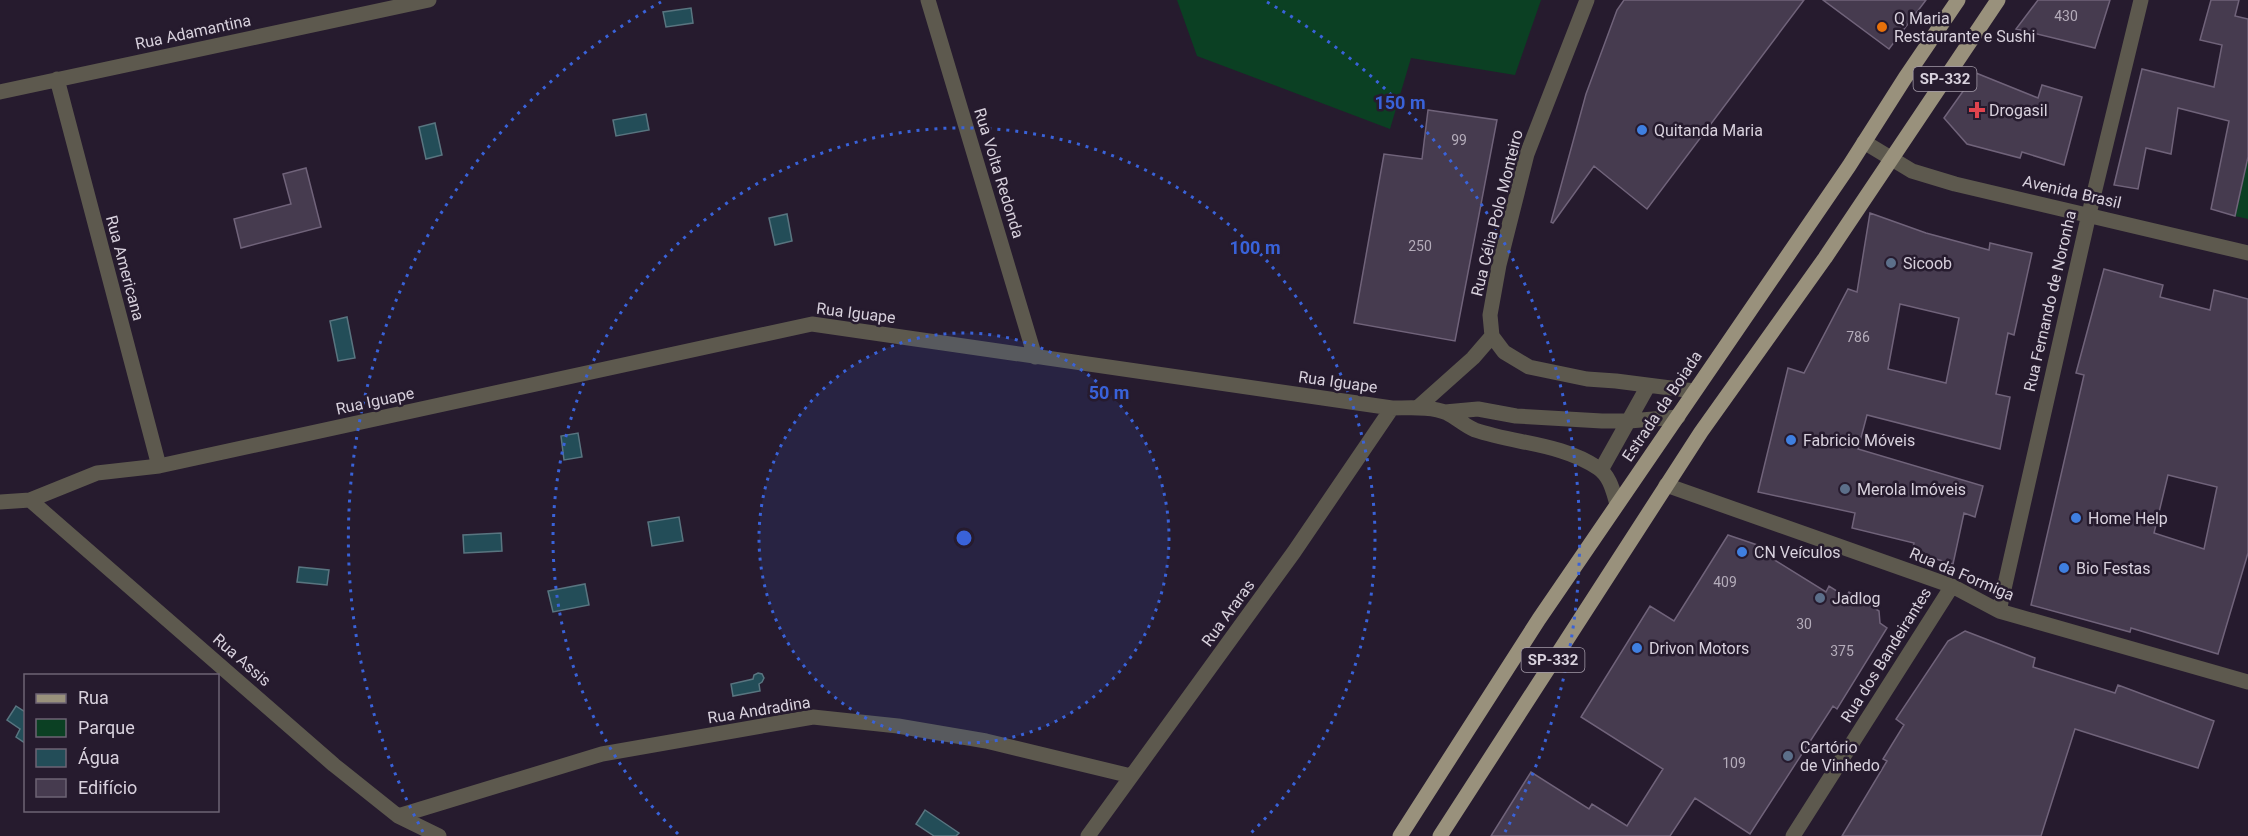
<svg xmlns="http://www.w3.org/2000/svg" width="2248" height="836" font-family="Roboto,sans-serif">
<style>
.green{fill:#0b4023}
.water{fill:#234d58;stroke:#597580;stroke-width:1.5}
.building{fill:#463b4f;stroke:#70637a;stroke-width:1.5;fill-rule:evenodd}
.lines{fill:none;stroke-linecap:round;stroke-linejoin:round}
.minor{stroke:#5d594e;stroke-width:15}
.major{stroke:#99917c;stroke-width:15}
.ring{fill:none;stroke:#3962d9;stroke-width:3;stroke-dasharray:3 6}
.food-dot{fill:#e8710a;stroke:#261b2e;stroke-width:2}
.health-dot{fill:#e0444e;stroke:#261b2e;stroke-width:2}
.shop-dot{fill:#3f7fe0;stroke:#261b2e;stroke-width:2}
.service-dot{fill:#5c6f8a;stroke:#261b2e;stroke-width:2}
.labels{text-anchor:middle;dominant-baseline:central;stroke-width:5;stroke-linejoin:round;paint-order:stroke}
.number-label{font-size:14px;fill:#b4acba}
.shield{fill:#261b2e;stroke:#a39aa8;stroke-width:1.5}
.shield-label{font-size:15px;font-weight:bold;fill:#d8d1dd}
.poi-label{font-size:16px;fill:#d8d1dd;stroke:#261b2e;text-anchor:start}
.street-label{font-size:16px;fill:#d8d1dd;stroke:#261b2e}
.centre{fill:#3962d9;stroke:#261b2e;stroke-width:3}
.ring-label{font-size:18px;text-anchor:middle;font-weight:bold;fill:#3962d9;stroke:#261b2e;stroke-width:5;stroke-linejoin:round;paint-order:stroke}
</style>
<rect width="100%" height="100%" fill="#261b2e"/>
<path class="green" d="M1177,0H1541L1515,75L1411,58L1390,129L1197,56Z
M2248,157V219L2235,216Z"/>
<path class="water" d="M691,8L693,23L666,27L663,12Z
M646,114L649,130L616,136L613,120Z
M435,123L442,155L426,159L419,127Z
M787,214L792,241L775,245L769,218Z
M347,317L355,358L338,361L330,321Z
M578,433L582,457L564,460L561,436Z
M679,517L683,541L652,546L648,522Z
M501,533L502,551L464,553L463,535Z
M299,567L329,570L327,585L297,582Z
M585,584L589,605L553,612L548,591Z
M758,673L762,674L764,678L762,682L759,684L760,691L733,696L731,684L753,679L754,675Z
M16,706L25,712V743L16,737L20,729L7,720Z
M925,810L959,833L956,836H934L916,824Z"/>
<path class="building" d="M1624,0H1804L1647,209L1594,166L1553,223L1551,222L1586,94L1617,10Z
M1823,0H1926L1889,49Z
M2038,0H2110L2095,48L2016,29Z
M2211,0H2239L2235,16L2248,19V157L2235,216L2211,209L2229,121L2178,108L2171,154L2146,148L2138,189L2114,185L2142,69L2214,87L2222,45L2200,40Z
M1976,73L2038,98L2042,85L2082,97L2064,165L2022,152L2020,158L1967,144L1944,118Z
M1428,110L1497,120L1455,341L1354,323L1384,154L1422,159Z
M306,168L321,227L241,248L234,219L291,204L283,174Z
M1870,213L1926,233L1989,250L1990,243L2032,253L2014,335L2008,333L1996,394L2010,397L2000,449L1867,415L1858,449L1983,486L1975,517L1964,513L1953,564L1912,552L1914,543L1852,528L1855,513L1758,492L1788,368L1804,373L1848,289L1857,292ZM1900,304L1959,318L1946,383L1888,369Z
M2104,269L2163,285L2160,297L2210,310L2214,290L2248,299V553L2218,654L2131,628L2130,632L2031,605L2084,375L2076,373ZM2168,475L2217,487L2204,549L2154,533Z
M1728,535L1772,550L1768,556L1826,592L1829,586L1846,597L1849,592L1879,611L1880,623L1887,628L1837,709L1833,706L1750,834L1695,798L1670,836H1491L1531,772L1589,809L1592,804L1627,826L1663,769L1581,717L1650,606L1674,621Z
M1965,631L2035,658L2033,667L2115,693L2118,685L2214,721L2198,768L2075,729L2041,836H1842L1887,761L1883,759L1904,725L1896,719L1948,641Z"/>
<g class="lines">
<path class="minor" d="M928,0L1035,357
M1587,0L1527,154L1499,265L1490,315L1492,336L1504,352L1529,367L1587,379L1616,381L1694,391
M57,79L159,466
M0,92L429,0
M1864,142L1912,171L1955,184L2248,253
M1417,408L1473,358L1492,336
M1445,412L1478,409L1516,416L1602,421H1629L1678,417
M1601,470L1648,386
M1666,485L1952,586L1999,611L2248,682
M30,500L334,765L398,816L439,836
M0,502L30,500L97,473L159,466L812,324L1392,408C1409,408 1432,406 1447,413C1457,418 1465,426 1475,430C1516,444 1561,443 1598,468C1610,476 1613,491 1617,504
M1999,611L2089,214L2141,0
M398,816L602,754L813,717L898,726L986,741L1131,776
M1088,836L1294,552L1392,408
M1793,836L1952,586"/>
<path class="major" d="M1400,836L1539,619L1849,166L1905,78L1958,0
M1440,836L1701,432L1825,258L1998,0"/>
</g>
<circle cx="964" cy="538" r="205" fill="#3962d9" fill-opacity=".12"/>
<g class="ring">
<circle cx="964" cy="538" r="205"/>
<path d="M678 834A411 411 0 1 1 1250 834"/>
<path d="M423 832A616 616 0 0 1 661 2M1267 2A616 616 0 0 1 1505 832"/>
</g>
<circle class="food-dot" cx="1882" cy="27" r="6"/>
<path class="health-dot" d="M1974 101h6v6h6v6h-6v6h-6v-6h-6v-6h6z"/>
<g class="shop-dot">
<circle cx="1642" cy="130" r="6"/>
<circle cx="1791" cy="440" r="6"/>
<circle cx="2076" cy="518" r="6"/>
<circle cx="1742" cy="552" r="6"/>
<circle cx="2064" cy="568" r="6"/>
<circle cx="1637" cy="648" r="6"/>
</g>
<g class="service-dot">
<circle cx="1891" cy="263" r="6"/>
<circle cx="1845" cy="489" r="6"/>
<circle cx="1820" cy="598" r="6"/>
<circle cx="1788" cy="756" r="6"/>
</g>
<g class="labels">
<g class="number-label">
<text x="2066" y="16">430</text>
<text x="1459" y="140">99</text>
<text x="1420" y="246">250</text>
<text x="1858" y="337">786</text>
<text x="1725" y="582">409</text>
<text x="1804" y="624">30</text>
<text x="1842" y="651">375</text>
<text x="1734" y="763">109</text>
</g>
<g class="shield">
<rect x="1913.5" y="67" width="63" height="24" rx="4.5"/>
<rect x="1521.5" y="648" width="63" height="24" rx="4.5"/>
</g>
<g class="shield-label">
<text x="1945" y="79">SP-332</text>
<text x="1553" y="660">SP-332</text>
</g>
<g class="poi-label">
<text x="1894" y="18">Q Maria<tspan x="1894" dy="18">Restaurante e Sushi</tspan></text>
<text x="1989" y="110">Drogasil</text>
<text x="1654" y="130">Quitanda Maria</text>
<text x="1903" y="263">Sicoob</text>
<text x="1803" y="440">Fabricio Móveis</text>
<text x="1857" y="489">Merola Imóveis</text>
<text x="2088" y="518">Home Help</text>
<text x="1754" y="552">CN Veículos</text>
<text x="2076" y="568">Bio Festas</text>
<text x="1832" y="598">Jadlog</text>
<text x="1649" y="648">Drivon Motors</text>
<text x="1800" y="747">Cartório<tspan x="1800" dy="18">de Vinhedo</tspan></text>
</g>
<g class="street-label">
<text transform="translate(193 32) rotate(-12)">Rua Adamantina</text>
<text transform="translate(999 173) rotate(73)">Rua Volta Redonda</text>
<text transform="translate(2072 192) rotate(13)">Avenida Brasil</text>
<text transform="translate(1497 213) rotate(-76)">Rua Célia Polo Monteiro</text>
<text transform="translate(125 268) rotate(75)">Rua Americana</text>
<text transform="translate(2050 301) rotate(-77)">Rua Fernando de Noronha</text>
<text transform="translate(856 313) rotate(7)">Rua Iguape</text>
<text transform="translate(1338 382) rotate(8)">Rua Iguape</text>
<text transform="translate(375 401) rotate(-12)">Rua Iguape</text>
<text transform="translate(1662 406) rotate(-56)">Estrada da Boiada</text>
<text transform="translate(1962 574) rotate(23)">Rua da Formiga</text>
<text transform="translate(1228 613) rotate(-54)">Rua Araras</text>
<text transform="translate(1886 655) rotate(-58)">Rua dos Bandeirantes</text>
<text transform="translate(242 660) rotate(41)">Rua Assis</text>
<text transform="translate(759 710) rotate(-9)">Rua Andradina</text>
</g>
</g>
<circle cx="964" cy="538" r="9" class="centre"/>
<g class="ring-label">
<text x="1400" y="109">150 m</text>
<text x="1255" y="254">100 m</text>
<text x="1109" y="399">50 m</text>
</g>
<rect x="24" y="674" width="195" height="138" fill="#261b2e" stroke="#6d6474" stroke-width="1.5"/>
<rect x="36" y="694" width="30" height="9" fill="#99917c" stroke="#6d6474" stroke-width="1.5"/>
<text x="78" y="704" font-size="18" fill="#d8d1dd">Rua</text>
<rect x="36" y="719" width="30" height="18" fill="#0b4023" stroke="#6d6474" stroke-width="1.5"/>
<text x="78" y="734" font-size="18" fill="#d8d1dd">Parque</text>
<rect x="36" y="749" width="30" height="18" fill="#234d58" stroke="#6d6474" stroke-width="1.5"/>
<text x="78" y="764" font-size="18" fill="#d8d1dd">Água</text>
<rect x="36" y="779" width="30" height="18" fill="#463b4f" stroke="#6d6474" stroke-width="1.5"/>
<text x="78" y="794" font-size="18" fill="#d8d1dd">Edifício</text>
</svg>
